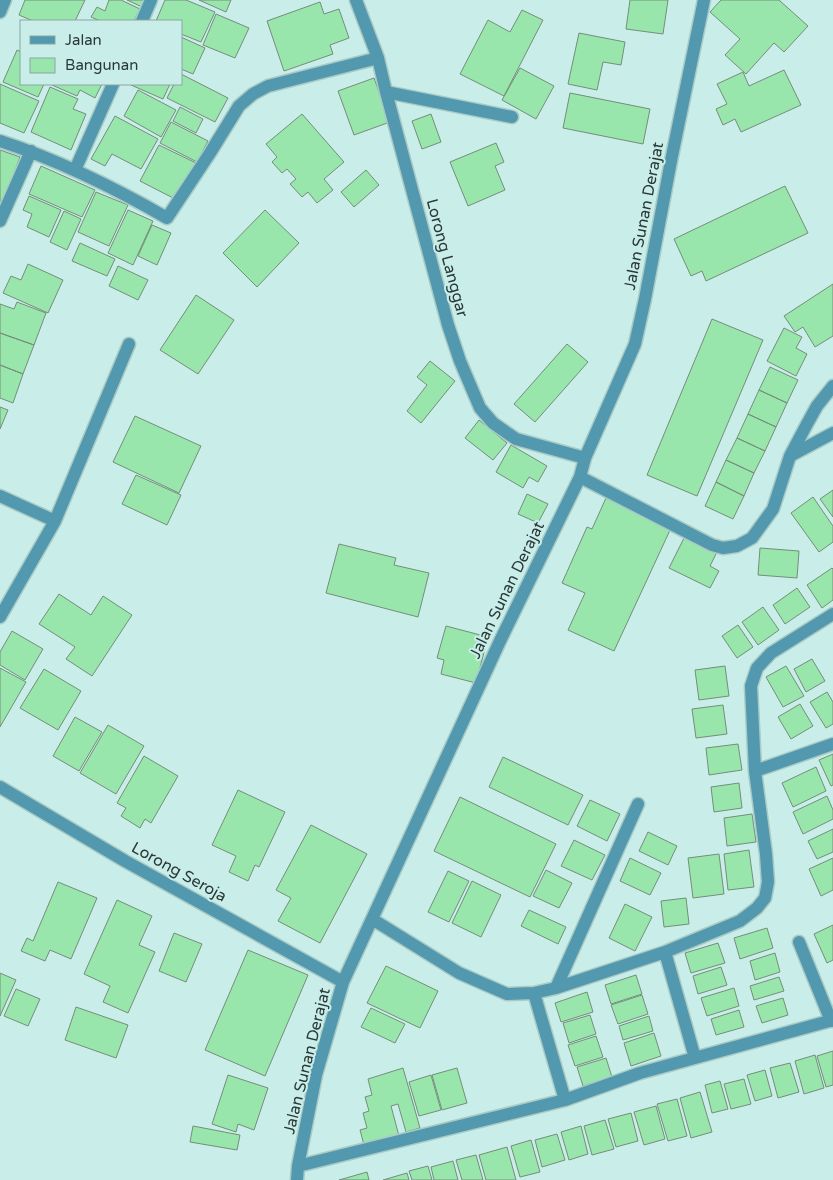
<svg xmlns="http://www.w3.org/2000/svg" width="833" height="1180" font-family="'Varela Round',sans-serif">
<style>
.building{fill:#98e6ab;stroke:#768d7b}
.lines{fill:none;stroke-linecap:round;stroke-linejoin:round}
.minor-casing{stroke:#a9cac5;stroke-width:15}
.minor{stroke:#5298ae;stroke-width:12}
.labels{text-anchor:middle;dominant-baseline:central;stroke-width:4;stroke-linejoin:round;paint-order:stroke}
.street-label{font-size:16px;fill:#2a3937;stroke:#c9eee9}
</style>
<rect width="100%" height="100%" fill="#c9eee9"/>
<path class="building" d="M25,0H85L75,21H33L19,15Z
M109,0H121L140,9L134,21H100L91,17L97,7L105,11Z
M127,0H145L142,7Z
M165,0H186L215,12L201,42L181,34V21H156Z
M199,0H231L226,12Z
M630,0H668L663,34L626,29Z
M721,0H779L808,26L784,52L774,43L746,74L725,55L740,39L710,12Z
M320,2L324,14L339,9L349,38L330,45L333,54L284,71L267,21Z
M522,10L543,20L504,96L460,74L488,20L510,32Z
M216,14L249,28L235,58L203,45Z
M579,33L625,42L621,65L603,62L597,90L568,84Z
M181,37L205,48L193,74L181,69Z
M17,50L21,52V84H44L38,97L3,82Z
M520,68L554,86L536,119L502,100Z
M784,70L801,105L741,132L735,119L723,125L716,109L727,104L717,84L743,72L749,86Z
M181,74L228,98L215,122L167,98L174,84H181Z
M374,78L390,122L354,135L338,91Z
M0,84L39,101L24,133L0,123Z
M52,84H102L95,98L80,90L77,96L52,85Z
M131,84H170L163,99L131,85Z
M50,87L78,99L73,109L86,114L71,150L31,132Z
M138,90L176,110L161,137L124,116Z
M570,93L650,109L643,144L563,128Z
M180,107L203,119L196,133L173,121Z
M302,114L344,162L324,179L333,190L317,203L308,192L302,197L290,184L296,179L287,169L282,173L272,162L277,157L266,144Z
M431,114L441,142L422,149L412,121Z
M115,116L158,139L141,169L112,154L105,166L91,159Z
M171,122L208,141L197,162L160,143Z
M496,143L504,162L495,166L505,190L468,206L450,162Z
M159,145L196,163L177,200L140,181Z
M0,150L20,157L0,212Z
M41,166L95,190L82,217L29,194Z
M366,170L379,185L354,207L341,192Z
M785,186L808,233L706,281L702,271L691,276L674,239Z
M96,192L128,205L109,246L78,232Z
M29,196L61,210L49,237L27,227L32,214L23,210Z
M128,210L153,221L133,265L108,253Z
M265,210L299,243L257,287L223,253Z
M64,211L81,219L67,250L50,242Z
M152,225L171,233L157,265L138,256Z
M80,243L115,259L107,276L72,261Z
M28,264L63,280L48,313L3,293L11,276L21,280Z
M118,266L148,280L138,300L109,286Z
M833,284V336L815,347L803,327L795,332L784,316Z
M196,295L234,320L198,374L160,350Z
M17,302L46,313L34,345L0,333V304L14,309Z
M712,319L763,340L697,496L647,475Z
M784,328L802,337L796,348L807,354L796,376L767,361Z
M0,333L34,345L23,374L0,365Z
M567,344L588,362L535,422L514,404Z
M430,361L455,381L421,423L407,411L427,385L417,377Z
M0,365L23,374L13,403L0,398Z
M770,367L798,380L787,403L759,390Z
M759,390L787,403L776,427L748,414Z
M0,407L8,410L0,429Z
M748,414L776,427L765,451L737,438Z
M135,416L201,446L179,493L113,462Z
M479,420L507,443L493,460L465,438Z
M737,438L765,451L754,473L726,460Z
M511,445L547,466L538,482L529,477L523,488L496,472Z
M726,460L754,473L744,496L716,482Z
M136,475L181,495L167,525L122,504Z
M716,482L744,496L733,519L705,506Z
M833,490V517L820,499Z
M527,494L548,504L538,523L518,514Z
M813,497L833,526V542L819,552L791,513Z
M606,498L671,528L614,651L568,630L585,593L562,583L587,527L592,529Z
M685,536L717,552L710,566L719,571L710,588L669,568Z
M339,544L396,558L394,565L429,573L418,617L326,593Z
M760,548L799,551L797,578L758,575Z
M832,568L833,569V600L822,608L807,585Z
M797,588L810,607L785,624L773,605Z
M59,594L91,615L103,596L132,615L92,676L66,659L75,647L39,624Z
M763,607L779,630L758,645L742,622Z
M738,625L753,647L737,658L722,636Z
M446,626L488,637L476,683L441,674L444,660L437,658Z
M12,631L43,649L25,680L0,665V652Z
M812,659L825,681L806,692L794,669Z
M725,666L729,696L699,700L695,670Z
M786,666L804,696L783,707L766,677Z
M0,668L26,682L0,727Z
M44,669L81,691L58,730L20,708Z
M827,692L833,702V724L826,728L810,702Z
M800,704L813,726L791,739L778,717Z
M723,705L727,734L696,738L692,709Z
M75,717L102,732L79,771L53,756Z
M108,725L144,746L116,794L80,773Z
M738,744L742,770L709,775L706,748Z
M833,754V785L831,786L819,760Z
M144,756L178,776L151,823L145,819L140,828L121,816L126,808L117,803Z
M503,757L583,795L568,825L489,787Z
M816,767L826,791L793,807L782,783Z
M739,783L742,808L714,812L711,787Z
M238,790L285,812L259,867L255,865L248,881L229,872L236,856L212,845Z
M827,796L833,810V819L803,834L793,812Z
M460,797L556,844L530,897L434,851Z
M590,800L620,814L607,841L577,826Z
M752,814L756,842L727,846L724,818Z
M311,825L367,854L320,943L278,921L291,898L276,890Z
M833,829V852L817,859L808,841Z
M648,832L677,846L668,865L639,851Z
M574,840L605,855L592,880L561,866Z
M749,850L754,887L728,890L724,854Z
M719,854L724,894L693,898L688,858Z
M630,858L661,873L650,895L620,881Z
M833,858V890L821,896L809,869Z
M546,870L572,883L559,908L533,896Z
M448,871L469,881L449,922L428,912Z
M472,881L501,895L481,937L452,923Z
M58,882L97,898L71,959L50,950L45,961L21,951L27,938L33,941Z
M686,898L689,924L664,927L661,901Z
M117,900L152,916L139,945L155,952L128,1013L103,1002L110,986L84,974Z
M625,904L652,917L635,951L609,938Z
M529,910L566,927L558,944L521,926Z
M833,925V960L827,963L814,934Z
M767,928L773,948L740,959L734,938Z
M174,933L202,944L186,982L159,971Z
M718,943L725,963L691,973L685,953Z
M248,950L308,975L265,1076L205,1050Z
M775,953L780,972L755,980L750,961Z
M386,966L438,991L420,1028L367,1003Z
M721,967L727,985L698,994L693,976Z
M0,973L16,980L0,1016Z
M636,975L642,994L611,1004L605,985Z
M779,977L784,991L754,1000L750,986Z
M734,988L739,1006L707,1016L701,998Z
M16,989L40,999L28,1026L4,1016Z
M587,992L593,1012L561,1022L555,1003Z
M642,995L648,1014L618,1024L611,1005Z
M783,998L788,1015L762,1023L756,1006Z
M76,1007L128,1025L116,1058L65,1040Z
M371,1008L405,1024L395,1043L361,1027Z
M739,1010L744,1027L716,1035L711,1019Z
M590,1015L596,1034L569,1043L563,1023Z
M649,1016L653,1031L623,1040L619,1026Z
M654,1033L661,1056L631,1066L624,1043Z
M596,1036L603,1057L575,1066L568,1045Z
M833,1051V1085L826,1087L817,1056Z
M815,1055L824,1088L804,1094L795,1061Z
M606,1058L612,1077L583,1086L577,1067Z
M790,1063L799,1092L778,1098L770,1068Z
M403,1068L420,1128L406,1132L398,1104L391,1106L399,1136L364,1145L360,1130L367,1128L363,1113L369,1111L365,1097L372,1095L368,1079Z
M457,1068L467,1103L442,1110L432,1075Z
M765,1070L772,1096L755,1101L747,1075Z
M228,1075L268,1088L254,1130L238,1124L236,1132L212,1124Z
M431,1075L441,1110L419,1116L409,1082Z
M744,1079L751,1104L731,1109L724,1084Z
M720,1081L728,1109L712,1113L705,1085Z
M700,1092L712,1132L691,1138L680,1098Z
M677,1099L687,1136L668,1141L657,1104Z
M656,1106L665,1139L644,1145L634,1112Z
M631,1113L638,1141L616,1147L608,1119Z
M605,1120L614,1149L592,1155L584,1126Z
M193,1126L240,1135L237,1150L190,1142Z
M581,1126L588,1154L569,1160L561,1132Z
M557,1134L565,1160L542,1167L535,1140Z
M531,1140L540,1172L520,1177L511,1146Z
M507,1147L516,1180H486L479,1155Z
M476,1155L483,1180H462L456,1160Z
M453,1161L458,1180H434L431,1167Z
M428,1166L432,1180H412L409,1171Z
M367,1172L369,1180H339Z
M407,1173L409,1180H383Z"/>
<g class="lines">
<g class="minor-casing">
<path id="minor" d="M356,0L378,58L386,92L448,325L460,361L480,408L493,423L516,439L585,458
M0,12L5,0
M142,21L151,0
M386,92L512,117
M0,141C58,160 113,187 167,218L210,153L239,106L253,94L268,86L378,58
M75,170L113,84
M0,221L31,151
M790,456L833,433
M580,477L712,545L723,548L737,546L752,538L773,509L790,456L807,424L817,406L833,386
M0,496L55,521
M0,617L55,521L129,344
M755,771L833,744
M0,787L125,861L343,982
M372,919L459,973L507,994L534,993L556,988L665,952L740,921L757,908L765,898L768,882L766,854L755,771L751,686L757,668L771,653L833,614
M799,942L831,1021
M665,952L695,1058
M556,988L638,804
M534,993L565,1100
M298,1166L565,1100L640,1073L833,1020
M297,1180L298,1166L316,1075L343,982L500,641L580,477L585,458L635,344L645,299L671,161L704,0"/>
</g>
<use href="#minor" class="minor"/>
</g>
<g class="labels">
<g class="street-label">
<text transform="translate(644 216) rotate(-79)">Jalan Sunan Derajat</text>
<text transform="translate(447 258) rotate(75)">Lorong Langgar</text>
<text transform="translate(507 590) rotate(-64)">Jalan Sunan Derajat</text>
<text transform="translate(179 872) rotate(29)">Lorong Seroja</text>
<text transform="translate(307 1061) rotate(-76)">Jalan Sunan Derajat</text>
</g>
</g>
<rect x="20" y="20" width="162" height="65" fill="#c9eee9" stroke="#89a6a2"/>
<rect x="30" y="36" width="25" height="8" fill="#5298ae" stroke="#89a6a2"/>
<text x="65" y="45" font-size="15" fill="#2a3937">Jalan</text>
<rect x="30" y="58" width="25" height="15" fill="#98e6ab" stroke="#89a6a2"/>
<text x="65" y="70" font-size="15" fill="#2a3937">Bangunan</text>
</svg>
